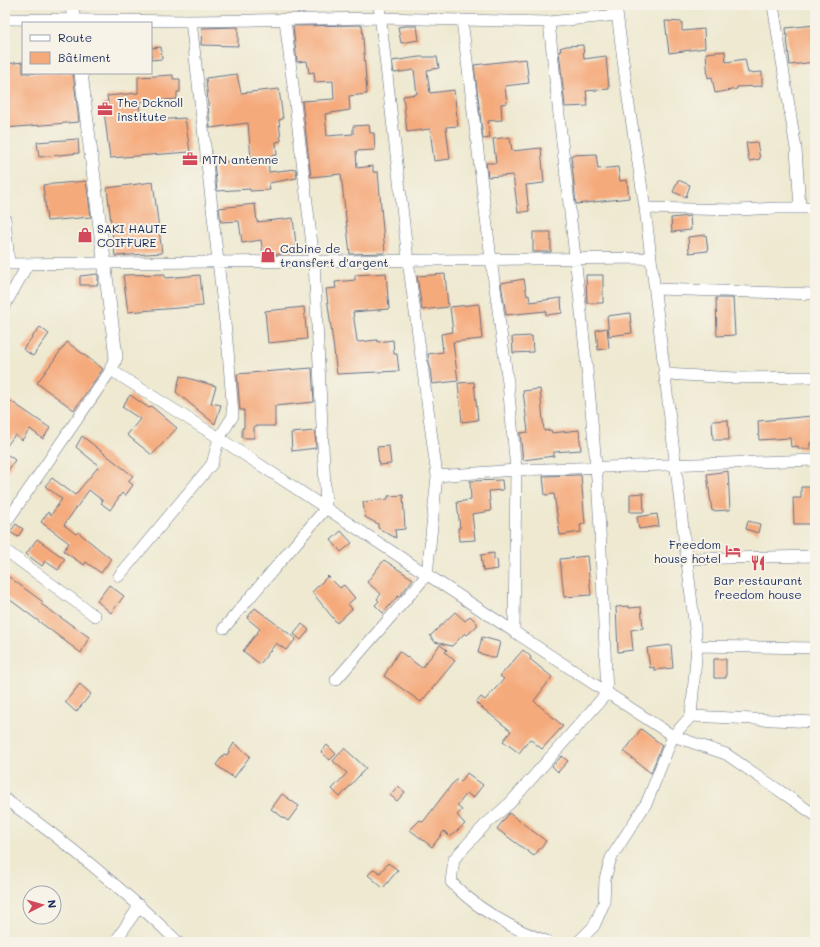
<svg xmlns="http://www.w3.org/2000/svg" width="820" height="947" font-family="Mali,sans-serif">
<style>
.building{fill:#f5aa7b}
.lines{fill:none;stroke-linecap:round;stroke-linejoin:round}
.minor-casing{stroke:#657086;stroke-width:12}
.tertiary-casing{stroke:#657086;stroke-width:14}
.minor{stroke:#fff;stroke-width:11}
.tertiary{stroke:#fff;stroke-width:13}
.labels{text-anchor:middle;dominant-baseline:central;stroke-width:4;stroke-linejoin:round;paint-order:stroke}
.poi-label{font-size:12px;fill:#1b2f5e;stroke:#f7f3e8;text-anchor:start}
</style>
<rect width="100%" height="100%" fill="#f7f3e8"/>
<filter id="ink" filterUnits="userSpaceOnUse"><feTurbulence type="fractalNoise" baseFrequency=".025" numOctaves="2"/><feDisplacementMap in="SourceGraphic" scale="8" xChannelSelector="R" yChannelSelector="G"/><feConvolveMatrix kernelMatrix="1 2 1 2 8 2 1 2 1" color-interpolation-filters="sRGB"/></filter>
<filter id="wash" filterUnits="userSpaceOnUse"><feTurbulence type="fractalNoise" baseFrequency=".012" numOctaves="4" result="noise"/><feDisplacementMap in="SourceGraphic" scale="16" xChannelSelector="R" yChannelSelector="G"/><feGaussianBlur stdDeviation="0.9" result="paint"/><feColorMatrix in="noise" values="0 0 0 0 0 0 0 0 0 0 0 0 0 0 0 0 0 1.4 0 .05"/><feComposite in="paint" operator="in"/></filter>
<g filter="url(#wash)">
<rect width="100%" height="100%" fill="#eee9d0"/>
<g id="blocks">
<path class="building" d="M665,21L682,22V31L704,29L705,48L669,53Z
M362,25L367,94L349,96L350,110L325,114L327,136L353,134V126L369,125L370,133H374L375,150L356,151L357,168L373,166V172H378L385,253L350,254L341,174L311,177L302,101L334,99L333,81L315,82L314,72L309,73L307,61L297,62L293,26Z
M815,25V62L790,65L786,28Z
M406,26H417L419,40L401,43L398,27Z
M238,27V46L201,45L202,28Z
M583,45L584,59L606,56L609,89L586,91L588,106L565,107L559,51H561L560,48L566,46Z
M161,47L162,59L151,60V48Z
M725,51L726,62L745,59L748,73L762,72V86L737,87V89L715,93L712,77L708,78L706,53Z
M419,57H437L439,68L427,70L430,93L454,90L458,126L446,127L450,159L434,161L430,129L407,132L403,96L417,94L414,70L394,73L392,61Z
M526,59L529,83L505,86L507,103L501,104L502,120L488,121L490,138L483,139L474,65Z
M23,62V73H73L79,122L5,128V64Z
M237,74L241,93L279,89L283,119L279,120L281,141L276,142L277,155L268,156L269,172L296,169L297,178L269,183L270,190L250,191V189L217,191L214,163L251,159L248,123L210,128L206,78Z
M173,75V79H180V92H177V99L139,102L141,121L185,118L190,152L110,158L103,103H108L107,96L138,93V77Z
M510,137L512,151L541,148L544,183L526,185L529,211L518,213L513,175L488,177L486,163H496L493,139Z
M78,139L79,153L39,157L37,142Z
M757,142L760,159L749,161L746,143Z
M596,154L598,169L618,167L620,181L627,180L629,198L576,204L571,155Z
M678,180L690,185L686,197L673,192Z
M86,181L91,217L47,221L43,185Z
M153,182L162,253L115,256L107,188Z
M255,204L257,222L293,218L297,253L263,255L261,240L242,243L239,221L221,222L219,208Z
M690,216L691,230L672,232L671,218Z
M533,232H551V252H533Z
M706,235L708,251L689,253L688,237Z
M386,273L389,309L353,312L357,341L359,342L377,340L378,342L393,340L394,354H397L399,371L337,374L326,289L336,288L335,282L355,280V275Z
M98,274V285H80V276Z
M165,274V278L200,275L203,306L128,312L123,275Z
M445,274L448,307L422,310L417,276Z
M586,275H603V303H587Z
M524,279L527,296L529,295L530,302L561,298L562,313L546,315V311L506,315L501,283Z
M716,298H733L735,335L717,336Z
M479,304L482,339L453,342L458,381L432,384L428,354L443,352L441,334L453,332L450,307Z
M304,307L307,339L268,343L265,311Z
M630,313L632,333L609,336L607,316Z
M40,327L49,334L33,356L23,349Z
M607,328L609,348L598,350L596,330Z
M532,336L533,352L513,353L512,337Z
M67,342L103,369L74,410L37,383Z
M312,368L314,402L275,406V426H254V438H242V428H244V410H240L237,374Z
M180,376L216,386L211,403L221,405L215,424L176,392Z
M474,382L478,420L462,422L458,383Z
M540,389L544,431L551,430L552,433L579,430L581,450L554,452V456L523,460L520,433L528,432L523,391Z
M130,395L149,408L151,406L177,428L152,455L127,435L140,419L122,407Z
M5,397L50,428L43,439L30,429L22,440L15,435L5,448Z
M812,416L814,442L810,443V449H798V446L791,447L790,438L759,440L758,421Z
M728,420L729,440H713L712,421Z
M315,431L316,448L292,451L291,433Z
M82,436L133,476L128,481L133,485L125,496L122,493L110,510L101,503L103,501L89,490L64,525L76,534L78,532L111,559L101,573L86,562L84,565L63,551L69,543L41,522L48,512L51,515L62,499L45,486L52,478L75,495L99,466L76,447Z
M389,446L391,464L379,465L377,447Z
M5,453L15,460L5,475Z
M728,471L730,510L712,511L707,474Z
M581,475L585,524L580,525L581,532L560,535L554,494L545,495L543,476Z
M502,480L503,490L489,491L491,511L472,514L475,540L459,541L458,528H460L457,502L471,500L470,481Z
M801,487H814L815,524H794L793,498H801Z
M643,493L644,512H630V494Z
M403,495L405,529L395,530L396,538L378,528V524L365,517L363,502L388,499V496Z
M657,514L659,526L639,529L637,517Z
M748,521L760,524L758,533L746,529Z
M16,524L23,529L18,537L10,532Z
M341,531L352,543L341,552L331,540Z
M37,539L65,559L58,570L45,561L42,566L26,554Z
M494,553V560L497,559L498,569L483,571L481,555Z
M587,556L591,595L564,597L560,559Z
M384,560L413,579L399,597L398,596L383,613L375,605L379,601L377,599L381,594L367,582Z
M5,574L43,602L41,604L89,637L81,653L5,596Z
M328,576L340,588L344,585L355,598L348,604L352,609L337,623L312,592Z
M109,585L124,596L111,613L97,601Z
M629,606V608L641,607L643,628L631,630L633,650L618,652L616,607Z
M255,608L296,639L286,650L276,643L260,664L243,651L260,629L247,618Z
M455,612L465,621L470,616L477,623V626L467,635L465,633L452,646L435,642L430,636Z
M302,624L309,630L301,640L294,634Z
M482,637L500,642L496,658L478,653Z
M440,645L447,650L445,652L455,661L421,702L384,676L399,651L422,668Z
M671,645L673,668L654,670V667L650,668L647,648Z
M523,650L531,657L530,659L552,677L534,701L563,726L542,749L530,739L519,753L503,741L511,731L476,703L481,697L485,700L504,679L500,676Z
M714,659H726V678H714Z
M80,684L91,694L76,712L65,702Z
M641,729L662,745L651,773L624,752Z
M234,743L250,756L234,778L216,765L224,754L227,755Z
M327,745L336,754L330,760L321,752Z
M344,748L366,768L340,797L332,789L347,773L333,761Z
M562,756L568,761L558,772L552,766Z
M467,773L483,785L473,798L467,793L457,806L462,810L457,815L465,824L450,837L444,831L432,847L410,830L420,820L423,822L452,784L458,779L461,782Z
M398,786L405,792L397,801L390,795Z
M282,794L299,806L288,821L271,809Z
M509,813L546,841L534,856L497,829Z
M388,863L398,870L383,888L368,875L374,869L380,873Z"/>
</g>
</g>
<g filter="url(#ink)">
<use href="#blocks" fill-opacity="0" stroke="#657086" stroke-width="1"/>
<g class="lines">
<g class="minor-casing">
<path id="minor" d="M773,5L796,149L800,208
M5,19L191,21L380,18L549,22L617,15
M462,20L491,259L508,383L516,470L514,632
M645,208L738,210L778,208H815
M5,219L9,264
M5,264L650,258
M655,289L815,294
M5,305L28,264
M665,374L735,378L815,377
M437,476L516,470L815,460
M5,524L111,370L219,438L673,736L726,754L815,815
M5,550L95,616
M687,559L815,556
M119,576L212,464L219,438L233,416L228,350L191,21
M224,628L326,508L314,261L285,20
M697,646L815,648
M336,680L427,575L437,476L408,260L379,5
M691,716L815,722
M5,799C66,842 124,890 178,942
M115,942L140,905
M549,942C512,929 478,910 451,882L454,859L485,825L510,803L607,693C603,617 602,541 596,466C584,318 564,170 549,22
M578,942L594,926L604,903L605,879L611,858L647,802L673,736L691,716L697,646L645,208L628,99L616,5"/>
</g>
<g class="tertiary-casing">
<path id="tertiary" d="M72,5L74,23
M81,73L116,357L111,370"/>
</g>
<use href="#minor" class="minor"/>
<use href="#tertiary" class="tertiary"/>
</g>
</g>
<defs>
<g id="office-bare" transform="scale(1.2)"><path d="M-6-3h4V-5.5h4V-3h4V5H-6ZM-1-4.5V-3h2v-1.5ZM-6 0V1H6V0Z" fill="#d1495b" stroke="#f7f3e8" stroke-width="2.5" paint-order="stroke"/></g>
<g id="shop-bare" transform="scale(1.2)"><path d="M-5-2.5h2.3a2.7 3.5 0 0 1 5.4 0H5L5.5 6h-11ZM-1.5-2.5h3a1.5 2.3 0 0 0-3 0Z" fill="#d1495b" stroke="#f7f3e8" stroke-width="2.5" paint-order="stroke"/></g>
<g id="hotel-bare" transform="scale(1.2)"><path d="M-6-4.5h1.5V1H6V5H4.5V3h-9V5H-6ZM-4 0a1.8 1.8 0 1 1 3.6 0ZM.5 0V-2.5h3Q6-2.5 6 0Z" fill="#d1495b" stroke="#f7f3e8" stroke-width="2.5" paint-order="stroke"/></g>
<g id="restaurant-bare" transform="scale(1.2)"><path d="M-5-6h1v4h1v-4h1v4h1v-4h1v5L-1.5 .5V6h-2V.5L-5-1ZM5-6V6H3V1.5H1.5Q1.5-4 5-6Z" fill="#d1495b" stroke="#f7f3e8" stroke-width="2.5" paint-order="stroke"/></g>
</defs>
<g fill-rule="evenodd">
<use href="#office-bare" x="105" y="109"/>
<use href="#office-bare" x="190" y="159"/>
<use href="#shop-bare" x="85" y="235"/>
<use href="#shop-bare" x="268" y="255"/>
<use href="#hotel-bare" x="733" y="551"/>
<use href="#restaurant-bare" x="758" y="563"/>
</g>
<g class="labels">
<g class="poi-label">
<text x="117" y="102">The Dcknoll<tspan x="117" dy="14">institute</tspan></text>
<text x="202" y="159">MTN antenne</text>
<text x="97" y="228">SAKI HAUTE<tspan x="97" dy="14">COIFFURE</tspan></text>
<text x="280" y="248">Cabine de<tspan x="280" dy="14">transfert d'argent</tspan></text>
<text x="721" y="544" text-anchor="end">Freedom<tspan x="721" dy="14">house hotel</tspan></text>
<text x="758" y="580" text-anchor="middle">Bar restaurant<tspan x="758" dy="14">freedom house</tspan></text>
</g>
</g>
<rect width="820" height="947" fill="none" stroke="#f7f3e8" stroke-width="20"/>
<rect x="22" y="22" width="130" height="52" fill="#f7f3e8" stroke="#9fa5b1"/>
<rect x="30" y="35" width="20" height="6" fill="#ffffff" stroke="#9fa5b1"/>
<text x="58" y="42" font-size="12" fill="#1b2f5e">Route</text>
<rect x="30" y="52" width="20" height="12" fill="#f5aa7b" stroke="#9fa5b1"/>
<text x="58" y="62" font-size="12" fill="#1b2f5e">Bâtiment</text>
<g transform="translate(42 905) rotate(84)"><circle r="19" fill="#f7f3e8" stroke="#9fa5b1"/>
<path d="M0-3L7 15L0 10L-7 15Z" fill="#d1495b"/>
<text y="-6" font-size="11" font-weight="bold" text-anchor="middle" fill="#1b2f5e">N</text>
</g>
</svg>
